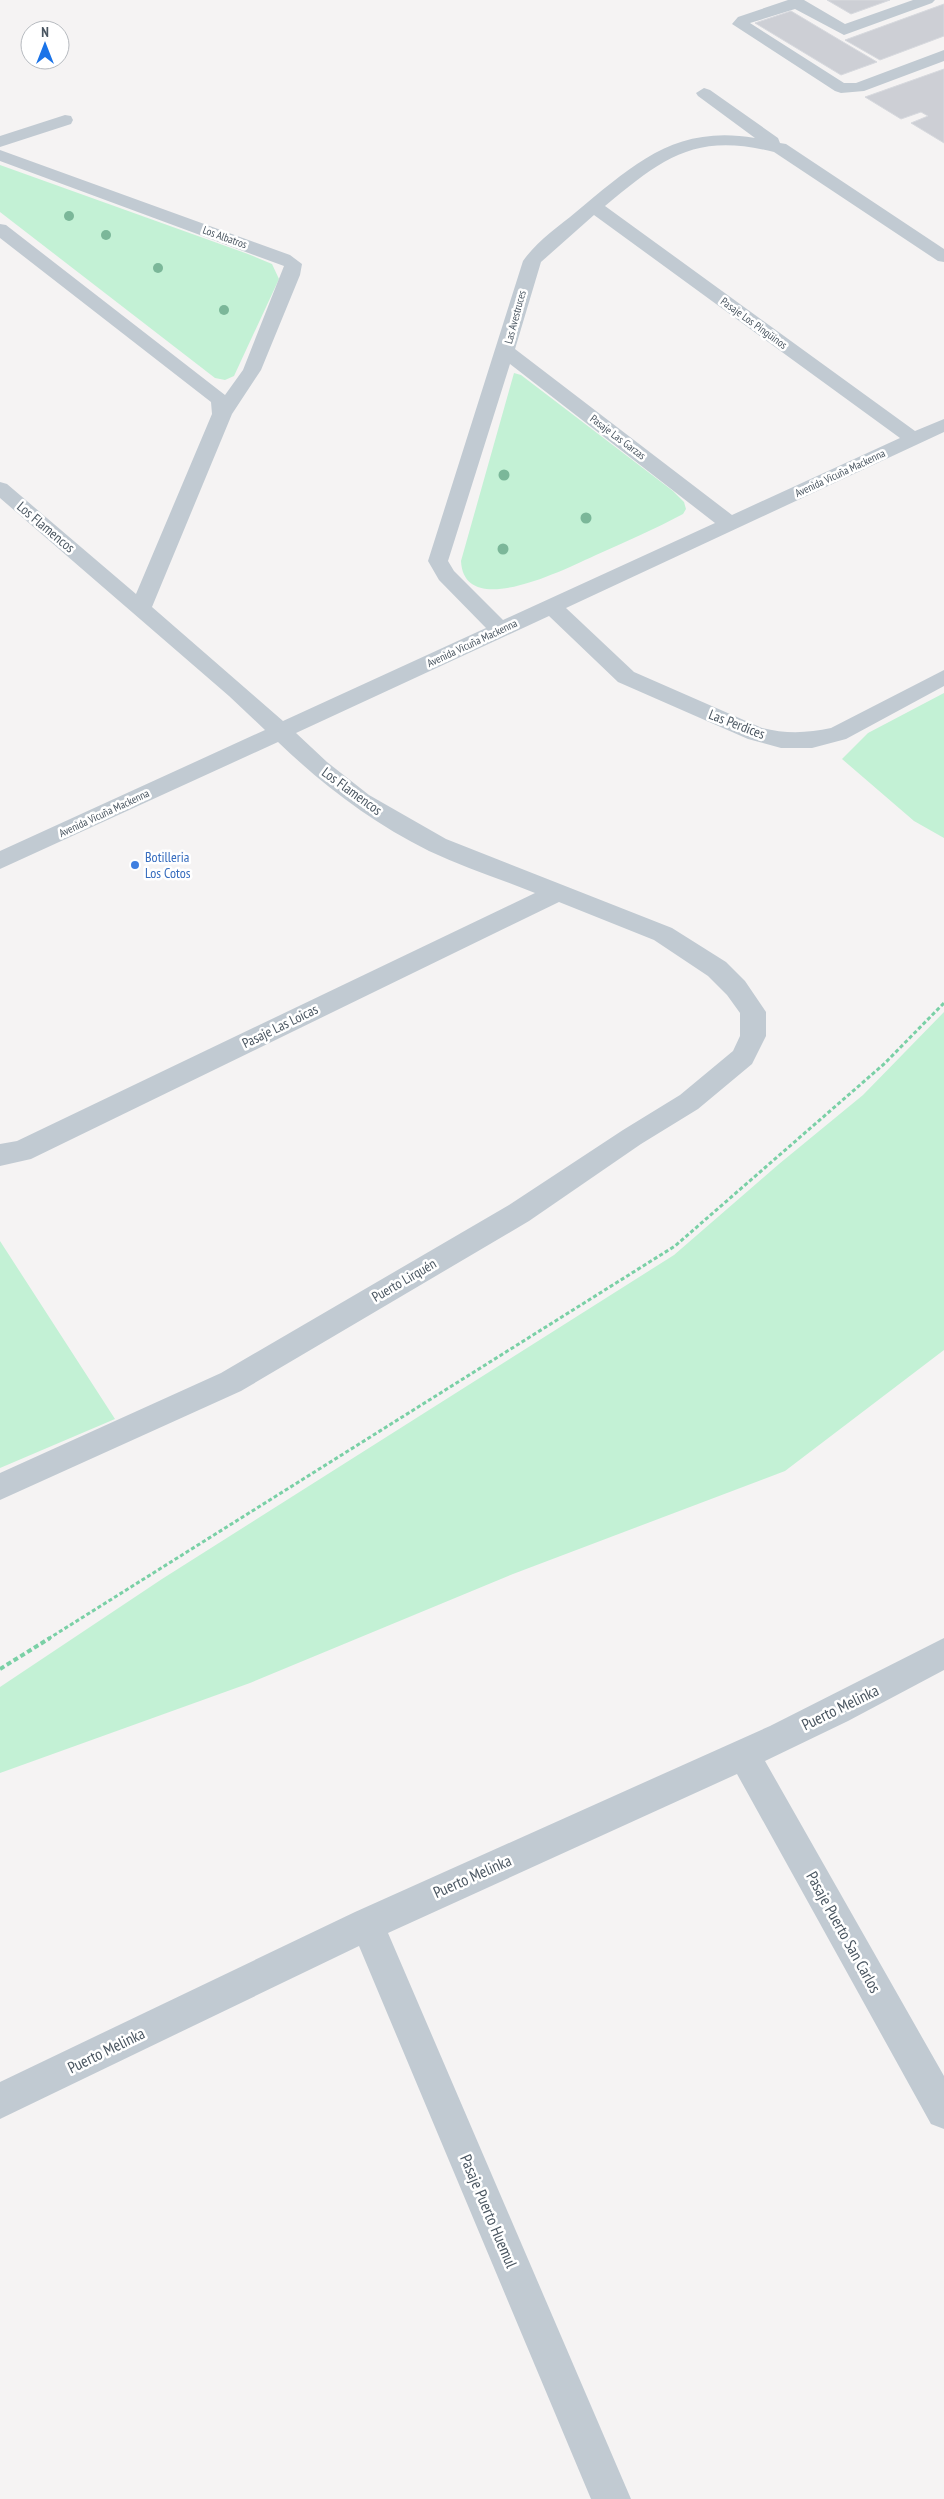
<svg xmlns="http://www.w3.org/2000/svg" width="944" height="2499" font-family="'PT Sans Narrow',sans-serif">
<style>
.green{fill:#c3f1d5}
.building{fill:#cdcfd5;stroke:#d7d9de}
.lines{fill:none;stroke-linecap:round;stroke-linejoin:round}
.path-far1{stroke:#7ad0a6;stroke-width:3;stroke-dasharray:4 2.5;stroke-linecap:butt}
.path{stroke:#7ad0a6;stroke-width:4;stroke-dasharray:5 3;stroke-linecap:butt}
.minor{fill:#c1cad2;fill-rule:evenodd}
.tree{fill:#7bb799}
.shop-dot{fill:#3f7fe0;stroke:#fff;stroke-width:2}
.labels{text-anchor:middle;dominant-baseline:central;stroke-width:5;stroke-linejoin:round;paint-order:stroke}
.far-street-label{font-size:11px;fill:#4a5661;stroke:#fff}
.street-label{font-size:14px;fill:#4a5661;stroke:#fff}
.shop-label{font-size:14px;fill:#366cbe;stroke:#fff;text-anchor:start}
.near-street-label{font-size:16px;fill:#4a5661;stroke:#fff}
</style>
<rect width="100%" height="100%" fill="#f5f3f3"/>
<path class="green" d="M0,165L248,254L272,264L279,279L234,376L225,380L215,378L0,212Z
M514,373L521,375L673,491L684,502L686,509L683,514C655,529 625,542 596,555C569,567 464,622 461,561Z
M944,693V838L914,821L842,759L868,733Z
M944,1012V1350L785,1471L513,1574L250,1683L0,1773V1687L162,1579L674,1255L779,1164L863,1095Z
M0,1241L115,1419L0,1468Z"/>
<path class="building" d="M827,0H890L851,14Z
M944,4V36L880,60L845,40Z
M791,11L843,42L877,62L841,75L755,23Z
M944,69V143L911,123L928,116L921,112L901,119L865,97Z"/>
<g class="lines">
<path class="path-far1" d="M48,1639L675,1246L884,1064L944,1003"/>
<path class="path" d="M0,1669L50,1638"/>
<path class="minor" d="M788,0H804L845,24L913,0H935L932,3L844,35L795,9L750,23L844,83H856L944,50V61L864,91L841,93L835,91L732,24L738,17Z
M704,88L710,90L778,138L780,143L786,144L944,249V262L938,261L774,152C695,132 663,158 605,206L915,431L944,419V432L566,608L634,672L762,728C786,734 808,733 831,728L944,670V686L846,739L812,748H781L748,739L618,682L549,616L296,733L327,762L369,795L446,839L672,928L726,962L745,981L766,1012V1036L752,1064L698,1109L641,1144L529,1221L241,1391L0,1500V1473L221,1373L509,1205L623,1130L680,1095L733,1051L740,1036V1013L727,995L708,976L654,940L559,902L31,1159L0,1166V1144L17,1141L535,893C500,879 463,867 429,851C371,822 324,786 278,742L0,869V851L265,730L229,696L0,498V482L7,484L136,594L212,414L211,402L0,238V224L6,225L225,395L243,370L284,266L0,161V150L290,255L302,264L300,275L261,370L232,414L152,607L283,721L486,628L439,580L428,561L523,261C536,242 558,227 576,212C633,165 675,124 755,138L698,96L696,93ZM594,215L900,438L732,515L515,349L541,262ZM510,364L715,523L503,620L454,571L448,561Z
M65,115L71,116L73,120L71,124L0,147V136Z
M944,1638V1670L848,1721L765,1761L944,2076V2129L931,2124L737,1774L388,1933L631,2499H591L359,1946L0,2119V2082L355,1912L770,1726Z"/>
</g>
<g class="tree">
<circle cx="69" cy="216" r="5"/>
<circle cx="106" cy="235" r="5"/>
<circle cx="158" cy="268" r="5"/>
<circle cx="224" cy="310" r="5"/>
<circle cx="504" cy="475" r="5.5"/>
<circle cx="586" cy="518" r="5.5"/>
<circle cx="503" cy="549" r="5.5"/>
</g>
<circle class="shop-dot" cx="135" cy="865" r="5"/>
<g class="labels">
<g class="far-street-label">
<text transform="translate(225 237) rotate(20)">Los Albatros</text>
<text transform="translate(515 317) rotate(-75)">Las Avestruces</text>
<text transform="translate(754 323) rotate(36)">Pasaje Los Pingüinos</text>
<text transform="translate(618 437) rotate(37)">Pasaje Las Garzas</text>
<text transform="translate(840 473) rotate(-25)">Avenida Vicuña Mackenna</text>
<text transform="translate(472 643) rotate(-25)">Avenida Vicuña Mackenna</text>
<text transform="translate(104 813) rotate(-25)">Avenida Vicuña Mackenna</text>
</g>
<g class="street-label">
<text transform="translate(46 527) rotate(40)">Los Flamencos</text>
<text transform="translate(737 724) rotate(21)">Las Perdices</text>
<text transform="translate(352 791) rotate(36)">Los Flamencos</text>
<text transform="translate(280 1026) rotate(-26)">Pasaje Las Loicas</text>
<text transform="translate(404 1280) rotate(-30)">Puerto Lirquén</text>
</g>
<g class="shop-label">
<text x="145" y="857">Botilleria<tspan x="145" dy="16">Los Cotos</tspan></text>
</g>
<g class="near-street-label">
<text transform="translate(840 1707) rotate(-26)">Puerto Melinka</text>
<text transform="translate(472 1876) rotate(-24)">Puerto Melinka</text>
<text transform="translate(844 1932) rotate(61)">Pasaje Puerto San Carlos</text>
<text transform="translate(106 2050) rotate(-26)">Puerto Melinka</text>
<text transform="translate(489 2211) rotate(67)">Pasaje Puerto Huemul</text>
</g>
</g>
<g transform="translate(45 45)"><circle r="24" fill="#ffffff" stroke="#b7bbc0"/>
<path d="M0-4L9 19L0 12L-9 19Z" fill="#1a73e8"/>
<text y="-8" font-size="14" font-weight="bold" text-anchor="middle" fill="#4a5661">N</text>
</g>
</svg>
